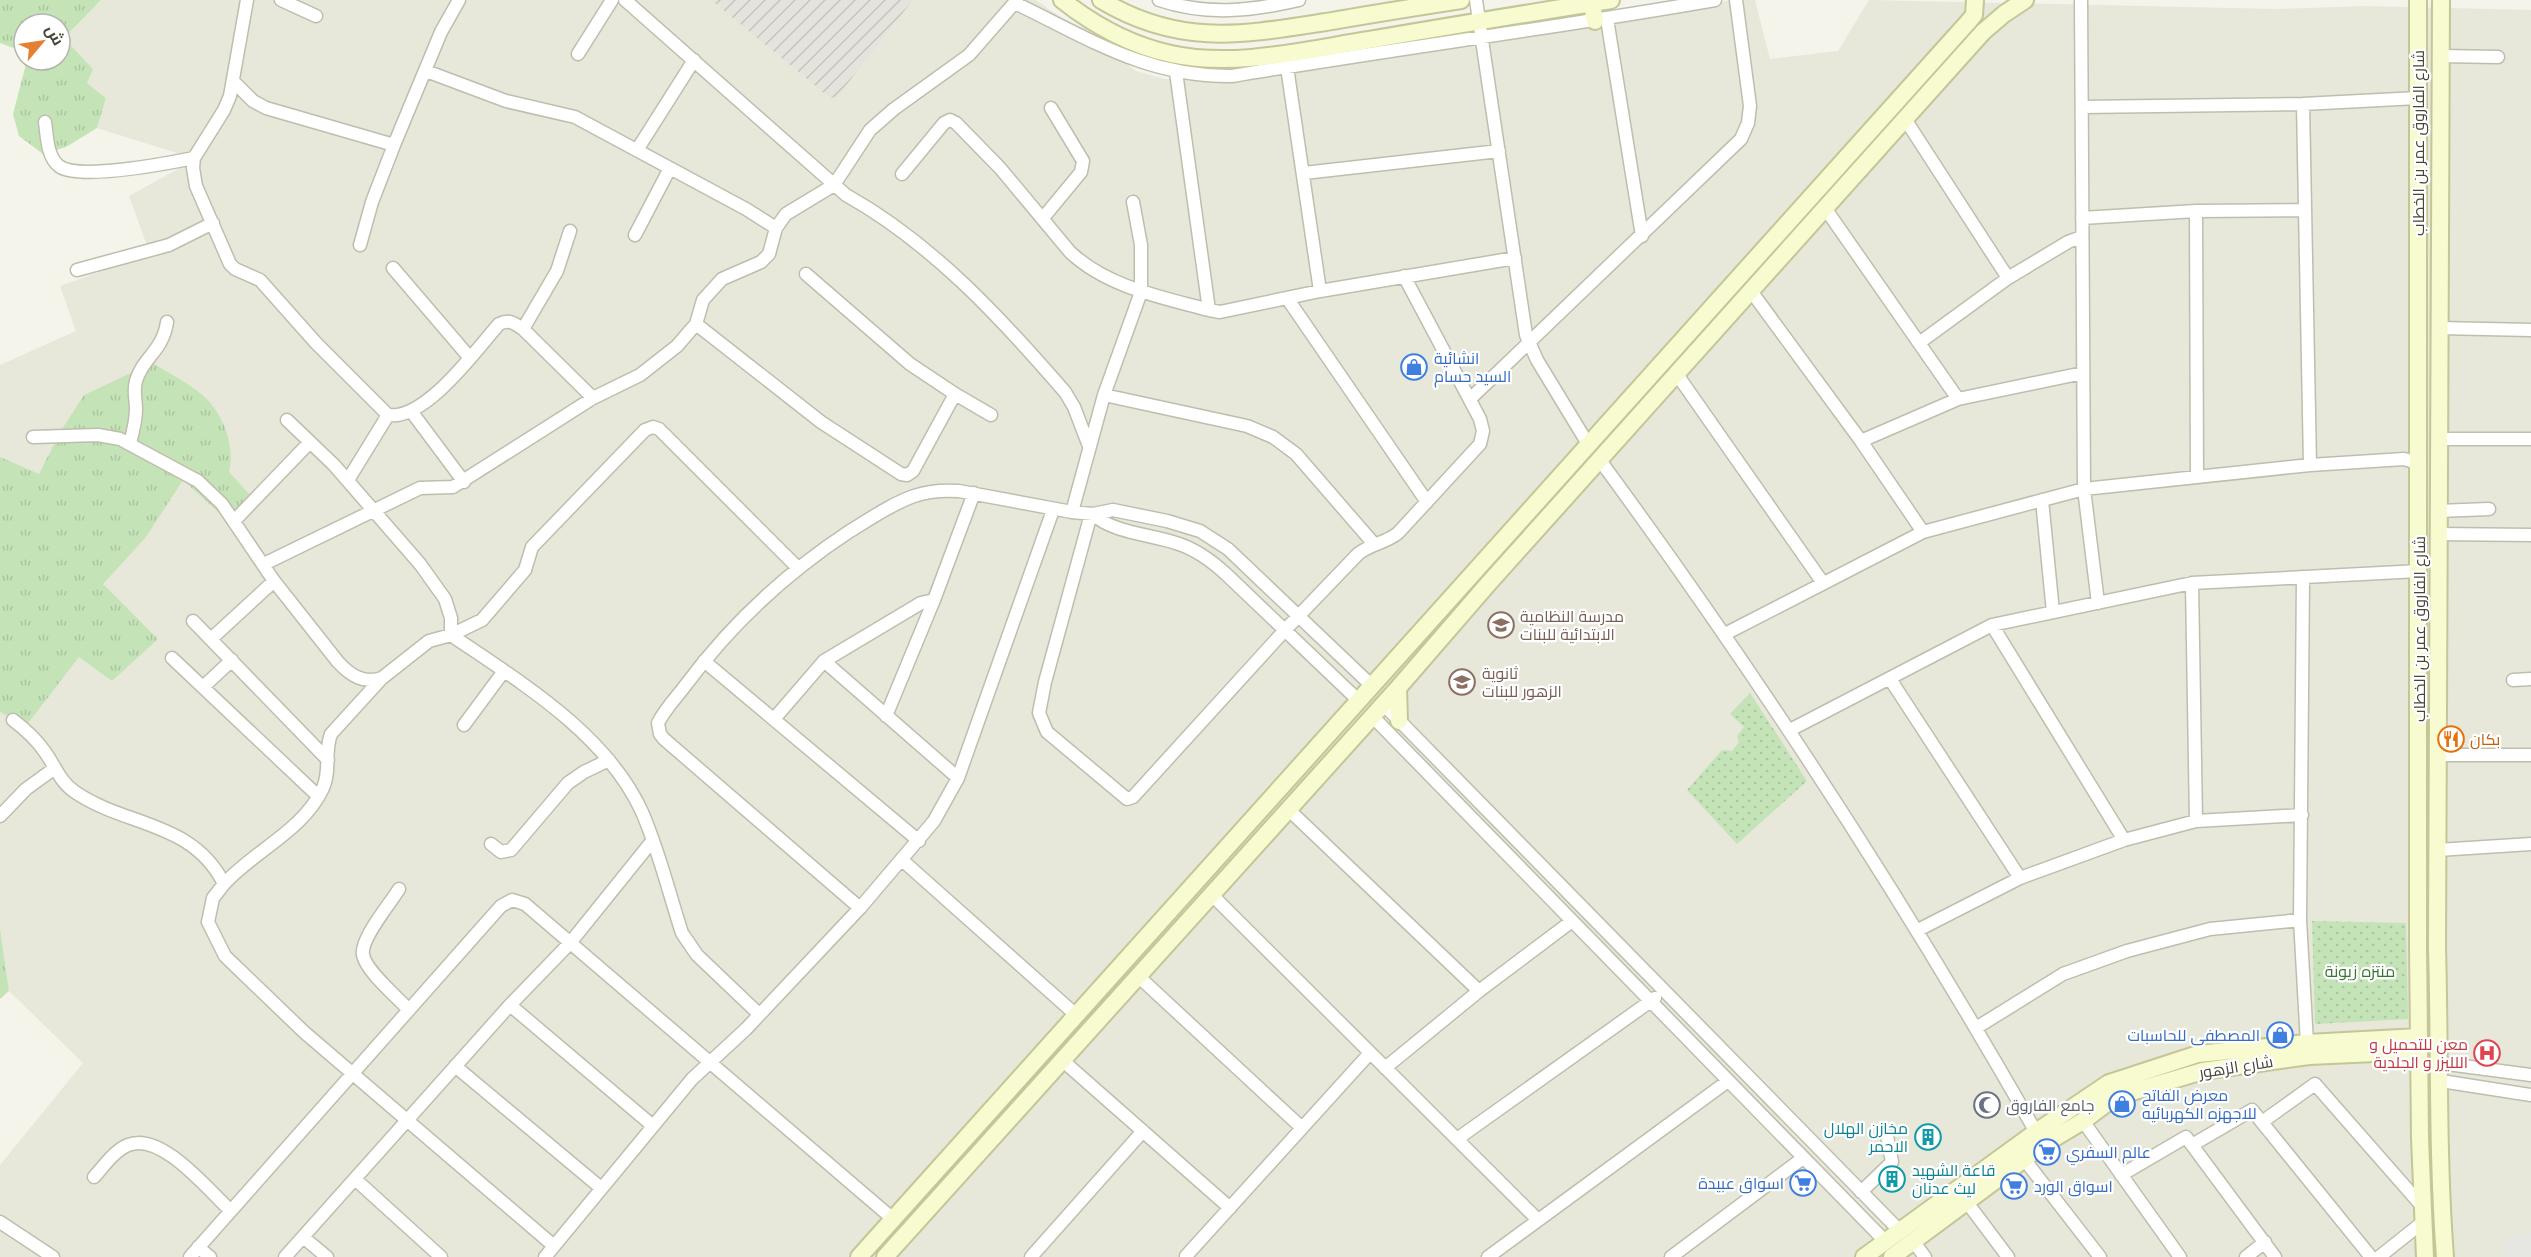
<svg xmlns="http://www.w3.org/2000/svg" width="2531" height="1257" font-family="Raleway,Cairo,sans-serif">
<style>
.residential{fill:#e7e7da}
.industrial{fill:url(#industrial-furrows)}
.grass{fill:url(#grass-tufts)}
.park{fill:url(#park-dots)}
.parking{fill:#e6e6e2}
.lines{fill:none;stroke-linecap:round;stroke-linejoin:round}
.street-casing{stroke:#bfbeae;stroke-width:15}
.secondary-casing{stroke:#c5c698;stroke-width:20}
.street{stroke:#fff;stroke-width:12}
.secondary{stroke:#f8facf;stroke-width:16}
.labels{text-anchor:middle;dominant-baseline:central;stroke-width:4.5;stroke-linejoin:round;paint-order:stroke}
.street-label{font-size:16px;fill:#474639;stroke:#fff}
.shop-label{font-size:16px;fill:#366cbe;stroke:#fff;text-anchor:start}
.education-label{font-size:16px;fill:#785e54;stroke:#fff;text-anchor:start}
.food-label{font-size:16px;fill:#c56008;stroke:#fff;text-anchor:start}
.park-label{font-size:16px;fill:#387432;stroke:#fff}
.health-label{font-size:16px;fill:#be3a42;stroke:#fff;text-anchor:end}
.worship-label{font-size:16px;fill:#5b616d;stroke:#fff;text-anchor:start}
.culture-label{font-size:16px;fill:#0d838f;stroke:#fff;text-anchor:end}
</style>
<defs>
<pattern id="industrial-furrows" width="10" height="10" patternUnits="userSpaceOnUse" patternTransform="scale(1.5)"><rect width="10" height="10" fill="#e4e3dc"/><path d="M-1 1l2-2M0 10L10 0M9 11l2-2" fill="none" stroke="#c5c4be"/></pattern>
<pattern id="grass-tufts" width="24" height="20" patternUnits="userSpaceOnUse" patternTransform="scale(1.5)"><rect width="24" height="20" fill="#c4e4b8"/><path d="M3 7l-1-3M5 7V3M7 7l1-3M15 17l-1-3M17 17v-4M19 17l1-3" fill="none" stroke="#aac59f"/></pattern>
<pattern id="park-dots" width="8" height="8" patternUnits="userSpaceOnUse" patternTransform="scale(1.5)"><rect width="8" height="8" fill="#c4e4b8"/><path d="M2 2h.1M6 6h.1" fill="none" stroke="#aac59f" stroke-width="1.8" stroke-linecap="round"/></pattern>
</defs>
<rect width="100%" height="100%" fill="#f4f4eb"/>
<path class="residential" d="M101,0H711L830,98L837,96L913,0H1036L1136,71L1165,79L1232,78L1733,0H1755L1770,59L1838,51L1869,0L2277,9L2364,6L2531,10V1257H0V1165L83,1063L9,991L0,927V712L26,726L79,656L158,639L98,580L0,457V365L76,331L60,286L150,254L129,196L196,159L97,128L106,98L86,82L93,69L64,38Z"/>
<path class="industrial" d="M711,0H913L837,97L830,98Z"/>
<path class="grass" d="M0,0H101L64,38L93,69L87,83L106,98L97,128L66,147L43,154L19,136L13,114L27,60H60V24H24V52L0,43Z
M152,363C167,372 183,380 196,390C221,407 236,443 229,472L251,496L226,519L183,480L146,537L103,584L158,639L112,681L79,657L26,726L0,712V457L39,474L62,429L84,395Z
M0,928L9,991L0,999Z"/>
<path class="park" d="M1750,693L1807,781L1737,844L1687,790L1722,750L1732,751L1739,742L1737,736L1744,727L1730,714Z
M2312,921L2406,923L2408,1019L2315,1024Z"/>
<path class="parking" d="M2531,1233V1257H2504L2501,1241Z"/>
<g class="lines">
<g class="street-casing">
<path id="street" d="M247,0L230,96L224,110L194,158L193,168L196,186L230,264L235,269L260,280L316,343L388,415C425,421 476,350 499,324C509,319 514,323 523,329L593,398
M281,0L316,16
M625,0L846,195C932,243 1001,318 1065,392L1074,407L1089,446
M1159,0C1207,16 1251,11 1299,0
M1476,0L1526,335L1537,360L1588,444
M2081,0L2084,489L2098,603
M1015,3C1090,39 1146,77 1232,76C1393,49 1555,28 1715,0
M1607,19L1642,236
M578,54L612,0
M2441,56L2498,57
M1287,67L1320,291
M426,71L506,101L575,117L746,209L776,228
M1176,72L1209,310
M234,82L253,101L266,108L394,145
M2303,104L2310,465
M2082,107L2303,104L2418,98
M1905,119L2008,278
M45,122C47,136 47,157 59,166C78,181 169,163 194,158
M637,150L694,60
M1304,173L1499,151
M902,174L944,123L950,120L956,123L1000,168L1070,252C1107,287 1161,297 1209,310L1220,312L1320,291L1515,258
M1825,208L1958,399
M2196,211L2197,476
M1043,218L1081,172L1083,161L1051,108
M2082,218L2196,211L2304,210
M635,235L669,170
M360,245L372,202L394,145L441,32L459,0
M393,268L470,358
M77,270L169,245L213,223
M806,274L910,364L955,394L991,415
M1751,291L1861,441L1923,532
M1287,298L1427,502
M696,324L821,422L901,474L907,475L913,471L955,394
M2439,328L2531,330
M523,329L557,271L570,231
M1919,343L2008,278L2068,242L2081,237
M1676,373L1823,583
M1104,395L1247,426L1273,437L1296,454L1374,544
M1470,399L1741,139L1748,123L1750,106L1736,0
M411,411L464,482
M287,420L334,465L420,564L445,599L451,618V635
M33,437L98,435L120,439L198,481L222,504L274,581L338,662C351,676 364,684 382,678L429,641L451,635L482,620L525,570L532,547L645,430L653,427L659,429L798,568
M2438,439H2531
M1861,441L1958,399L2083,373
M130,443C133,432 136,421 136,409C136,399 133,391 136,381C143,357 163,351 167,322
M1599,459C1758,675 1903,899 2036,1132
M348,480L388,415
M2042,500L2053,612
M2438,511L2489,509
M1072,512L1104,395L1141,292V245L1133,202
M1091,514L1045,682L1039,713L1047,732L1127,799L1133,797L1285,630L1358,554C1370,544 1386,543 1398,533L1480,444L1483,431L1480,419L1404,276
M1093,514C1110,532 1153,535 1176,543C1196,549 1212,561 1227,575L1358,700
M234,521L310,442
M2438,534L2531,535
M264,564L420,488L453,487L593,398L640,375L677,346L689,332L696,324L703,300L722,279L761,262L769,254L776,228L786,214L834,185L870,130L894,109L969,55L1017,0
M2303,577L2300,920L2307,1043
M2192,583L2196,821
M193,621L328,760
M1992,625L2124,840
M1725,634L1923,532L2084,489L2310,465L2404,459L2414,462L2418,470
M451,635C520,682 606,733 642,812C659,851 669,893 682,933L697,955L759,1014
M211,639L274,581
M172,658L318,796
M704,661L919,841
M824,661L958,778
M382,678L331,734C324,752 331,770 323,788C303,831 255,850 224,884L213,898L208,922L225,956L304,1032L554,1246
M1890,679L2020,878
M2513,680L2531,679
M203,687L232,660
M1383,704L1900,1231
M886,716L934,600L974,493
M1372,716L1885,1241
M774,719L824,661L921,603L934,600
M13,720C25,729 36,739 45,752C55,766 60,782 75,792C126,827 193,821 224,884
M464,725L504,671
M1790,730L1992,625L2192,583L2419,571
M2438,755H2531
M1288,809L1479,991
M0,816L26,789L55,768
M491,844L501,852L511,850L568,783L584,772L609,760
M2438,850L2531,844
M902,860L1075,1014
M399,889C390,904 360,939 363,955C366,971 397,997 409,1010
M1211,894L1538,1220
M860,908L664,739L660,734L658,723C665,709 676,698 685,686C731,624 786,573 850,531C870,519 891,504 914,496C928,491 943,490 959,491L1072,512L1093,514L1113,510L1167,521L1200,531L1228,549L1371,685
M1918,930L2020,878L2124,840L2196,821L2302,815
M1138,976L1302,1128
M510,1005L653,1126
M1976,1028L2063,974L2127,951L2210,929L2300,920
M1062,1060L1230,1208
M2440,1063L2531,1075
M455,1066L601,1188
M1385,1068L1479,991L1572,921
M2441,1081L2531,1095
M2083,1121L2180,1257
M2262,1122L2315,1084L2422,1206
M1457,1139L1655,998
M2192,1145L2252,1110L2371,1257
M2024,1159L2100,1257
M2121,1175L2186,1137L2275,1257
M94,1177C104,1166 114,1151 128,1145C161,1131 208,1190 230,1210
M355,1179L441,1257
M1861,1192L1892,1162L1887,1136
M1966,1201L2008,1257
M0,1222L53,1257
M303,1237L327,1257
M1913,1241L1925,1257
M198,1247L210,1257
M1186,1256L1370,1053
M190,1257L501,906L512,900L525,904L893,1219
M285,1257L510,1005L570,943L653,840
M545,1257L692,1079L746,1029L860,908L934,821L958,778L1053,510
M1031,1257L1143,1131
M1488,1257L1728,1081
M1671,1257L1803,1158
M2246,1257L2265,1242
M2379,1257L2423,1222"/>
</g>
<g class="secondary-casing">
<path id="secondary" d="M1062,0C1095,26 1129,45 1171,54C1235,68 1305,50 1369,40C1449,26 1530,13 1611,0
M1101,0C1179,47 1242,35 1326,22C1371,14 1416,7 1461,0
M1591,0L1595,21
M2418,0V946L2420,1138L2425,1257
M2441,0L2437,947C2440,1050 2437,1154 2445,1257
M1398,688L1399,721
M859,1257L1969,21L1974,15L1975,0
M885,1257L1398,688L1488,584L1983,32L2004,14L2025,0
M1864,1257L2036,1132L2109,1083L2198,1054L2307,1043L2419,1037
M1892,1257L2043,1145L2083,1121L2115,1097L2203,1071L2309,1056L2419,1051"/>
</g>
<use href="#street" class="street"/>
<use href="#secondary" class="secondary"/>
</g>
<defs>
<g id="shop-ring" transform="scale(1.35)"><circle r="9.5" fill="#fff" stroke="#3f7fe0" stroke-width="1.5"/><path d="M-5-2.5h2.3a2.7 3.5 0 0 1 5.4 0H5L5.5 6h-11ZM-1.5-2.5h3a1.5 2.3 0 0 0-3 0Z" fill="#3f7fe0"/></g>
<g id="school-ring" transform="scale(1.35)"><circle r="9.5" fill="#fff" stroke="#8d6e63" stroke-width="1.5"/><path d="M0-5L7-2L0 1L-7-2ZM-4 1L0 2.5L4 1V4Q0 6-4 4Z" fill="#8d6e63"/></g>
<g id="restaurant-ring" transform="scale(1.35)"><circle r="9.5" fill="#fff" stroke="#e8710a" stroke-width="1.5"/><path d="M-5-6h1v4h1v-4h1v4h1v-4h1v5L-1.5 .5V6h-2V.5L-5-1ZM5-6V6H3V1.5H1.5Q1.5-4 5-6Z" fill="#e8710a"/></g>
<g id="hospital-ring" transform="scale(1.35)"><circle r="9.5" fill="#fff" stroke="#e0444e" stroke-width="1.5"/><path d="M-5-5h3v3.5h4V-5h3V5h-3V1.5h-4V5h-3Z" fill="#e0444e"/></g>
<g id="mosque-ring" transform="scale(1.35)"><circle r="9.5" fill="#fff" stroke="#6b7280" stroke-width="1.5"/><path d="M3.5-4.9A6 6 0 1 0 3.5 4.9A5 5 0 1 1 3.5-4.9Z" fill="#6b7280"/></g>
<g id="building-ring" transform="scale(1.35)"><circle r="9.5" fill="#fff" stroke="#0f9aa8" stroke-width="1.5"/><path d="M-4-6H4V6H1V3H-1V6H-4ZM-2.5-4.3h1.7v1.8h-1.7ZM.8-4.3h1.7v1.8H.8ZM-2.5-1h1.7V.8h-1.7ZM.8-1h1.7V.8H.8Z" fill="#0f9aa8"/></g>
<g id="supermarket-ring" transform="scale(1.35)"><circle r="9.5" fill="#fff" stroke="#3f7fe0" stroke-width="1.5"/><path d="M-6-5.5h2.5l.6 2H6L4.5 2H-2.5L-4.4-4H-6ZM-1.5 3.2a1.3 1.3 0 1 0 .1 0ZM3 3.2a1.3 1.3 0 1 0 .1 0Z" fill="#3f7fe0"/></g>
</defs>
<g fill-rule="evenodd">
<use href="#shop-ring" x="1414" y="367"/>
<use href="#school-ring" x="1501" y="625"/>
<use href="#school-ring" x="1462" y="682"/>
<use href="#restaurant-ring" x="2451" y="739"/>
<use href="#shop-ring" x="2280" y="1035"/>
<use href="#hospital-ring" x="2487" y="1053"/>
<use href="#shop-ring" x="2122" y="1104"/>
<use href="#mosque-ring" x="1987" y="1105"/>
<use href="#building-ring" x="1928" y="1137"/>
<use href="#supermarket-ring" x="2047" y="1152"/>
<use href="#building-ring" x="1892" y="1179"/>
<use href="#supermarket-ring" x="1803" y="1183"/>
<use href="#supermarket-ring" x="2014" y="1186"/>
</g>
<g class="labels">
<g class="street-label">
<text transform="translate(2418 143) rotate(-90)">شارع الفاروق عمر بن الخطاب</text>
<text transform="translate(2419 629) rotate(-90)">شارع الفاروق عمر بن الخطاب</text>
<text transform="translate(2236 1067) rotate(-9)">شارع الزهور</text>
</g>
<g class="shop-label">
<text x="1434" y="358">انشائية<tspan x="1434" dy="18">السيد حسام</tspan></text>
<text x="2260" y="1035" text-anchor="end">المصطفى للحاسبات</text>
<text x="2142" y="1095">معرض الفاتح<tspan x="2142" dy="18">للاجهزه الكهربائيه</tspan></text>
<text x="2066" y="1152">عالم السفري</text>
<text x="1784" y="1183" text-anchor="end">اسواق عبيدة</text>
<text x="2034" y="1186">اسواق الورد</text>
</g>
<g class="education-label">
<text x="1520" y="616">مدرسة النظامية<tspan x="1520" dy="18">الابتدائية للبنات</tspan></text>
<text x="1482" y="673">ثانوية<tspan x="1482" dy="18">الزهور للبنات</tspan></text>
</g>
<g class="food-label">
<text x="2470" y="739">بكان</text>
</g>
<g class="park-label">
<text x="2360" y="971">منتزه زيونة</text>
</g>
<g class="health-label">
<text x="2468" y="1044">معن للتحميل و<tspan x="2468" dy="18">اللليزر و الجلدية</tspan></text>
</g>
<g class="worship-label">
<text x="2006" y="1105">جامع الفاروق</text>
</g>
<g class="culture-label">
<text x="1908" y="1128">مخازن الهلال<tspan x="1908" dy="18">الاحمر</tspan></text>
<text x="1912" y="1170" text-anchor="start">قاعة الشهيد<tspan x="1912" dy="18">ليث عدنان</tspan></text>
</g>
</g>
<g transform="translate(42 42) rotate(61)"><circle r="28" fill="#ffffff" stroke="#b5b5b0" stroke-width="1.5"/>
<path d="M0-4.5L10 22L0 15L-10 22Z" fill="#e57f31"/>
<text y="-9" font-size="16" font-weight="bold" text-anchor="middle" fill="#474639">ش</text>
</g>
</svg>
